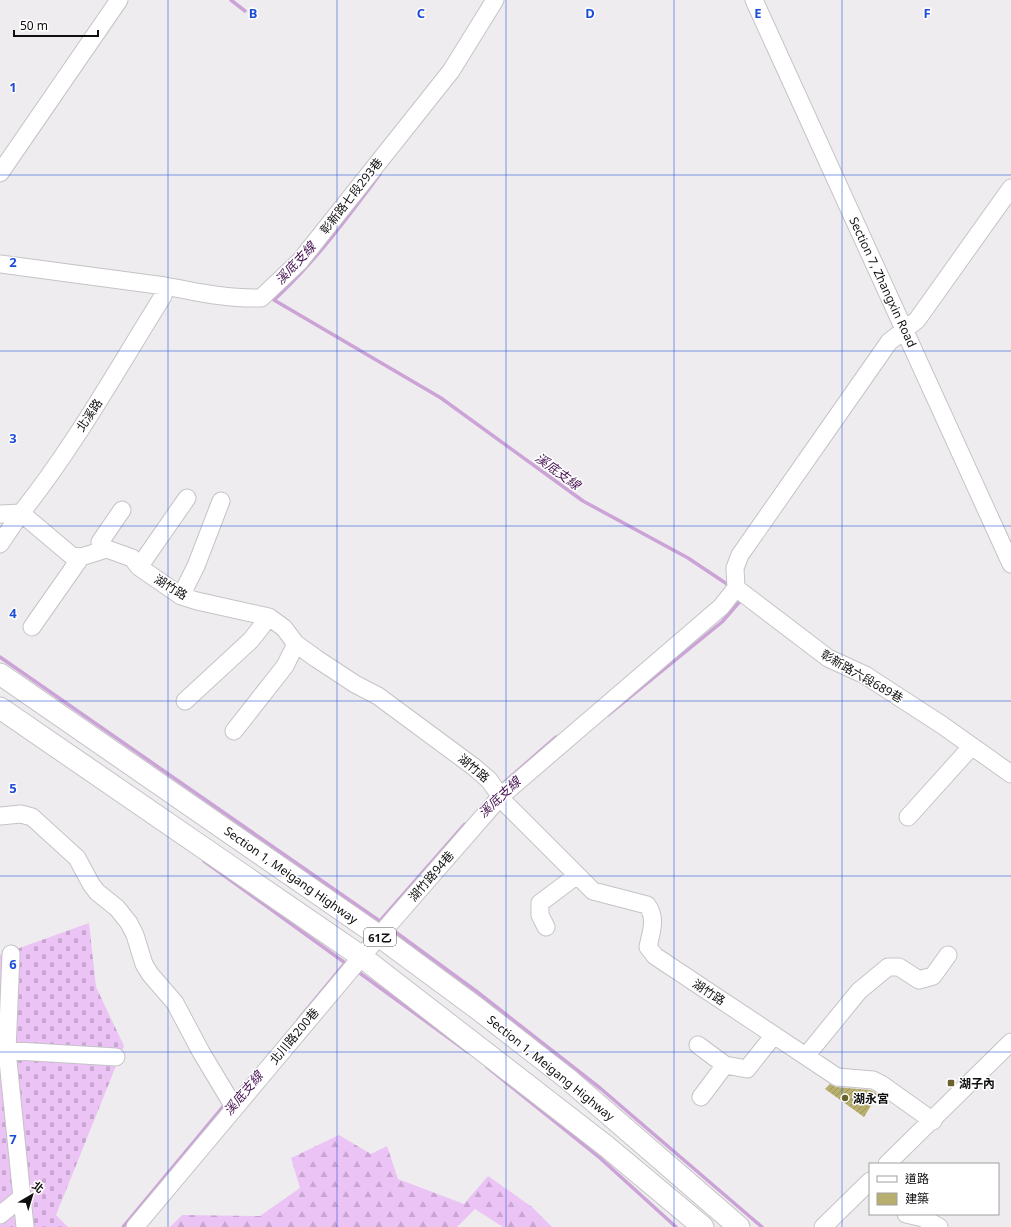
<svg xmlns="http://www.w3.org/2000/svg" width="1011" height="1227" font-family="'Noto Sans','Noto Sans TC',sans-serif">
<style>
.forest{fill:url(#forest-firs)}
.cemetery{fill:url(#cemetery-stones)}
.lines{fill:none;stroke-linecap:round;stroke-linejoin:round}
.stream{stroke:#cca3d7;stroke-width:3.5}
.building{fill:url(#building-hatch)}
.minor-casing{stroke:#c5c3c6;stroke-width:19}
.major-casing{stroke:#c5c3c6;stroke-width:23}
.minor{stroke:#fff;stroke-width:17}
.major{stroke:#fff;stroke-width:21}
.grid{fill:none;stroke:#1d4ed8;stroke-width:1;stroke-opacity:0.55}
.poi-dot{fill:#69622f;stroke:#fff;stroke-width:1.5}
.labels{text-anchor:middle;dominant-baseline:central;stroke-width:3;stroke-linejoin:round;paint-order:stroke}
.shield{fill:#fff;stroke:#575758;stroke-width:1}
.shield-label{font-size:11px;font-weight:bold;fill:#0f0f10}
.street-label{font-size:12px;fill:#0f0f10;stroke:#fff}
.poi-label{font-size:12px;font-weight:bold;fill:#0f0f10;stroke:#fff;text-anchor:start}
.water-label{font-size:13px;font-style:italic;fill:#471453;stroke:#fff}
.grid-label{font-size:13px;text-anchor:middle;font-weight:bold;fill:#1d4ed8;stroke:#fff;stroke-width:3;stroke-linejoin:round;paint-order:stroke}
</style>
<defs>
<pattern id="forest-firs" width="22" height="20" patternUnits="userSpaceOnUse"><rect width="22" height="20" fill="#ebc3f5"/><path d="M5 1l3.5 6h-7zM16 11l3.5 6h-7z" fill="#c8a6d1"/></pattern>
<pattern id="cemetery-stones" width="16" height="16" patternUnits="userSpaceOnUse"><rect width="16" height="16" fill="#ebc3f5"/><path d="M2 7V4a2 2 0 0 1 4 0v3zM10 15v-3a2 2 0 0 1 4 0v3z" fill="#c8a6d1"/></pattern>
<pattern id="building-hatch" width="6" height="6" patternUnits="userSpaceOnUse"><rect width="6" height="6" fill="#b8af6e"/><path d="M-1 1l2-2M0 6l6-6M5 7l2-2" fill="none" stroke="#9d955e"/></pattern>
</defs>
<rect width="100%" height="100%" fill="#eeecef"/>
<path class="forest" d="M339,1135L371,1154L387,1146L398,1179L464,1204L488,1176L532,1207L552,1227H503L475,1209L457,1227H170L182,1215L260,1216L300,1188L291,1158Z"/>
<path class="cemetery" d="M89,923L96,987L124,1046L56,1215L68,1227H0V955Z"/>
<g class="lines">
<path class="stream" d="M231,0L245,11
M380,174C347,218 315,262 274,300L441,398L583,501L688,558L730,586
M0,657L384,924
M608,715L722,622L742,599
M499,787L556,737
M204,861L348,965
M380,921L465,824
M390,928L476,991L600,1088L762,1227
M357,971L468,1052
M298,1020L345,963
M487,1067L600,1158L676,1227
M123,1227L226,1103"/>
</g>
<path class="building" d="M830,1084L836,1087L870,1090L878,1094L864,1117L825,1089Z"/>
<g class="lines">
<g class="minor-casing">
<path id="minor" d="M754,0L1011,564
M0,173L119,0
M0,264L165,286
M0,514L21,513C74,447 118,368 163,296L165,286C196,292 228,299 261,298L300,261L451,71L495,0
M0,544L21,513L72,556L81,557L107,549L132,558L139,567L181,596L197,601L269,617L284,628L296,644L317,659L355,684L378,696L474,767L489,780L506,804L593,891L647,905C657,918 651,933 648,947L655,956L837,1077L873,1080L881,1084L933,1121
M102,550L100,542L122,510
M139,567L187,498
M736,588L828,658L865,675L942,725L1011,774
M181,596L196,566L221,501
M32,627L81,557
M185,701L251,640L269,617
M234,731L285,666L296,644
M0,816L21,814L32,817L77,858L91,884L97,892L117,908L129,923L135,935L144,964L150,974L175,1003L201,1052L234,1107
M908,817L972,746
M546,927L540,915V903L576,876
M11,954L7,1051L25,1227
M698,1045L725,1065L747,1069L774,1035
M0,1050L116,1057
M806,1056L859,991L888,967H899L919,980L933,976L948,955
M701,1097L725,1065
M887,1164L1011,1042
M906,1214L923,1218L939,1227
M0,1215L22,1197
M135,1227L379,936L501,796L721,607L736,588L735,568L740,555L889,342L917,320L1011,188
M823,1227L870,1181"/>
</g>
<g class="major-casing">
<path id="major" d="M0,674L379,936L478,1009L568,1079L739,1227
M0,708L362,957L606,1146L703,1227"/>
</g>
<use href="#minor" class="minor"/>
<use href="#major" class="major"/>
</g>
<path class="grid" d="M168,0V1227M337,0V1227M506,0V1227M674,0V1227M842,0V1227M0,175H1011M0,351H1011M0,526H1011M0,701H1011M0,876H1011M0,1052H1011"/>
<g class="poi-dot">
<rect x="947" y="1079" width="8" height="8" rx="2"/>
<circle cx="845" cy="1098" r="4"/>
</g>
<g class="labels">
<rect class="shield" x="364" y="928" width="32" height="18" rx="3"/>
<g class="shield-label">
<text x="380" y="937">61乙</text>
</g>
<g class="street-label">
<text transform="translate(351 196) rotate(-52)">彰新路七段293巷</text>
<text transform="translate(883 282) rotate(65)">Section 7, Zhangxin Road</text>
<text transform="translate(89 415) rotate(-56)">北溪路</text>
<text transform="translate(171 587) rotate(31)">湖竹路</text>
<text transform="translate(862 676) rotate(30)">彰新路六段689巷</text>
<text transform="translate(474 768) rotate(40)">湖竹路</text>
<text transform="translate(291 875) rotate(35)">Section 1, Meigang Highway</text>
<text transform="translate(431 876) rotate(-49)">湖竹路94巷</text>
<text transform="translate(709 992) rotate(33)">湖竹路</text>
<text transform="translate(294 1036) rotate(-50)">北川路200巷</text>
<text transform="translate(551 1068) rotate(39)">Section 1, Meigang Highway</text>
</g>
<g class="poi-label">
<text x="959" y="1083">湖子內</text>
<text x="853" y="1098">湖永宮</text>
</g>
<g class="water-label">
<text transform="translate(295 263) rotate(-47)">溪底支線</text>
<text transform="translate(558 471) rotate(36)">溪底支線</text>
<text transform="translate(499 797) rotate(-43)">溪底支線</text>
<text transform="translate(243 1093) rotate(-50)">溪底支線</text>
</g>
</g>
<g class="grid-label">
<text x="253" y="18">B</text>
<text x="421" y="18">C</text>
<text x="590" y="18">D</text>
<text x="758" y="18">E</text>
<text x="927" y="18">F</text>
<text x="13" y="92">1</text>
<text x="13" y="267">2</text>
<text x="13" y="443">3</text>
<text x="13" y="618">4</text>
<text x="13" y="793">5</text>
<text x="13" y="969">6</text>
<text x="13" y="1144">7</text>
</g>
<rect x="869" y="1163" width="130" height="52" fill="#ffffff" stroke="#9f9f9f"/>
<rect x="877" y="1176" width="20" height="6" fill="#ffffff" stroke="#9f9f9f"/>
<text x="905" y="1183" font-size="12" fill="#0f0f10">道路</text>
<rect x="877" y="1193" width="20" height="12" fill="#b8af6e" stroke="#9f9f9f"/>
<text x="905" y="1203" font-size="12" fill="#0f0f10">建築</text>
<g transform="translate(32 1195) rotate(38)" stroke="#ffffff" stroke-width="3" paint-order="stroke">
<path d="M0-3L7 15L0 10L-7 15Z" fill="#0f0f10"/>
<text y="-6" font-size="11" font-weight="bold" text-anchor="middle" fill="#0f0f10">北</text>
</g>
<path d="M14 30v6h84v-6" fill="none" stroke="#0f0f10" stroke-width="2"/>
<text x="20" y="30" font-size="12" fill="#0f0f10" stroke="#ffffff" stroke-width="3" paint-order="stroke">50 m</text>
</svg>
